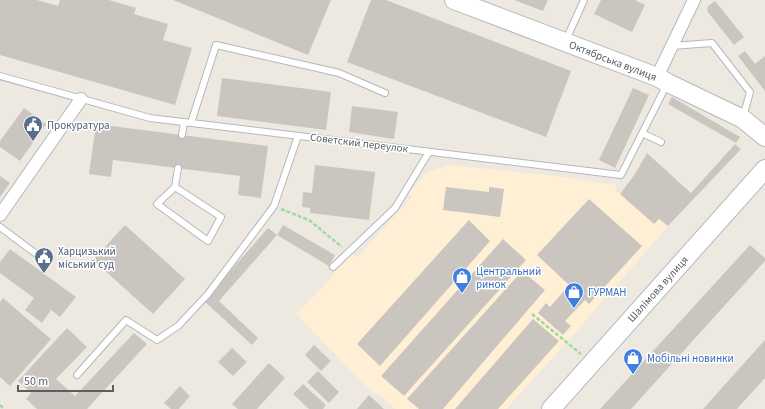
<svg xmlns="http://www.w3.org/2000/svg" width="765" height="409" font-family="'Source Sans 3',sans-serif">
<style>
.commercial{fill:#ffefd4}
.building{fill:#cac6bf}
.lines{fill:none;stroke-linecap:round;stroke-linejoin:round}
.lane-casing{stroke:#b3b8bc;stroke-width:8}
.street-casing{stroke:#b3b8bc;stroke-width:14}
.secondary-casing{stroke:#b4b9be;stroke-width:20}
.path{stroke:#9cdba3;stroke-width:2.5;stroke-dasharray:4 2;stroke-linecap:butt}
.lane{stroke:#fff;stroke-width:6}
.street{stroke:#fff;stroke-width:12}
.secondary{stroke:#fff;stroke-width:18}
.labels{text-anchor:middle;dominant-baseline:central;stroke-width:3;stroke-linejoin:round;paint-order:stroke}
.street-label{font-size:11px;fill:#595f63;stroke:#fff}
.service-label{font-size:11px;fill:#4e5e75;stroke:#fff;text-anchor:start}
.shop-label{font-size:11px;fill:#366cbe;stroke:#fff;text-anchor:start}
</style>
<rect width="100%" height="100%" fill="#eee9e0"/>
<path class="commercial" d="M647,153L696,197L668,226L559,351L506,409H395L376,392L374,394L296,314L334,275L333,273L352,254L357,258L412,197L408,194L426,173L450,165L565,177L616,185V191L620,194L635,174Z"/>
<path class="building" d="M0,0H37L58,6L60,0H109L136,8L134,14L168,24L163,40L192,48L175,105L0,55Z
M173,0H331L308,55Z
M371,0H386L571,71L546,137L347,62Z
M514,0H548L543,11Z
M601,0H635L645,5L632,32L594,14Z
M715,1L744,37L734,45L707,11L708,6Z
M745,51L755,64L765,56V91L738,56Z
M222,78L331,92L326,130L217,116Z
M633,88L649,95L615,168L599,160Z
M672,97L740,137L736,143L668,104Z
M352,106L398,112L394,139L349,132Z
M24,108L46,124L20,161L0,147V141Z
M96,124L268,146L261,198L238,195L240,176L113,160L111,177L89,174Z
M735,144L741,149L668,226L659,219L654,224L620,194L635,174L647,153L691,193Z
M315,165L375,172L369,220L310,213V208L302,207L303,192L312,193Z
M0,176L10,183L0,197Z
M446,187L489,192V187L504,189L500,217L443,210Z
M589,199L642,246L589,304L585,300L565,321L571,326L563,335L538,313L546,303L550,307L569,285L537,255Z
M469,220L490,241L380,366L357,344Z
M125,225L185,279L153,314L93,260Z
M283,225L335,255L329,266L277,235Z
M268,228L277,235L219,301L258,338L252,345L204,301Z
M503,239L526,260L404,396L381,376Z
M750,245L765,258V261L631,409H600Z
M10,249L76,297L60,317L51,310L42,323L25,310L34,298L0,273V262Z
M522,271L545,290L443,409H419L407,399Z
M3,298L51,339L10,386L0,377V302Z
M533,319L559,341L498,409H455Z
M67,328L87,347L56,379L75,396L134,333L147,344L87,409H37L26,399L31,393L18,381Z
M765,340V378L737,409H703Z
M314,345L331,361L321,371L305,355Z
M232,348L247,362L233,376L218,362Z
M269,363L285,378L257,409H238L232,404Z
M318,371L339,392L329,403L307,382Z
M303,384L326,405L323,409H309L293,394Z
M180,386L190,396L179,409H171L164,403Z
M369,395L384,409H357Z"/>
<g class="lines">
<g class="lane-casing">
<path id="lane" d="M566,40L584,0
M672,46L712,43L750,92L743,117
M0,76L150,118L621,175L667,84
M191,123L216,45L339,73L385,93
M642,133L661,142
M182,135L184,122
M175,187L221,217L208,241L157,204L175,187L178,168
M0,227L47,262
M333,267L395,208L429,152
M77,375L126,320L157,340L178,326L208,294L274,206L298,136"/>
</g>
<g class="street-casing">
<path id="street" d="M657,77L694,0
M0,215L81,99"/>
</g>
<g class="secondary-casing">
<path id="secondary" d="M454,0L657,77L668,83L743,119L765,137
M551,409L765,169"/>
</g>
<path class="path" d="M281,209L309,220L342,247
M532,314L581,354
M0,405L4,409"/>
<use href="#lane" class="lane"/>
<use href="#street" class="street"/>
<use href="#secondary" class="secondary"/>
</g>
<defs>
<g id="civic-pin" transform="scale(1)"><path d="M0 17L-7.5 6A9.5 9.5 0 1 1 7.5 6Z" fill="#5c6f8a" stroke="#fff"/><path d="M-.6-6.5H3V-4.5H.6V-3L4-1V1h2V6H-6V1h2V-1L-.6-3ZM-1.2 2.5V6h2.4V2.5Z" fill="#fff"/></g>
<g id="shop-pin" transform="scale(1)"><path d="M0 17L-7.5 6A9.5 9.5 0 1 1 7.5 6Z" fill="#3f7fe0" stroke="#fff"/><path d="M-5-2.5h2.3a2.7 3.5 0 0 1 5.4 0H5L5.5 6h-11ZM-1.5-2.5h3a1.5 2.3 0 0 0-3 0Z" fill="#fff"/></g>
</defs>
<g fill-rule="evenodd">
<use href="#civic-pin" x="33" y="125"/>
<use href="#civic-pin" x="44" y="257"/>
<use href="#shop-pin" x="462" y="277"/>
<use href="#shop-pin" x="574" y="292"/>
<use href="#shop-pin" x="633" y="358"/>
</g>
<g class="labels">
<g class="street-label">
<text transform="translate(613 61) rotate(21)">Октябрська вулиця</text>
<text transform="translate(359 143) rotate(7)">Советский переулок</text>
<text transform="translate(658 289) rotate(-48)">Шалімова вулиця</text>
</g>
<g class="service-label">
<text x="47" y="125">Прокуратура</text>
<text x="58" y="251">Харцизький<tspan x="58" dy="13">міський суд</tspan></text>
</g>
<g class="shop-label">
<text x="476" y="271">Центральний<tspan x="476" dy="13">ринок</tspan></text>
<text x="588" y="292">ГУРМАН</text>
<text x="647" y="358">Мобільні новинки</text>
</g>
</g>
<path d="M18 385v6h95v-6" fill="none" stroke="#595f63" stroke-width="2"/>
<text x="24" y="385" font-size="12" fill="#595f63" stroke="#ffffff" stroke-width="3" paint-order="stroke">50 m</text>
</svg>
